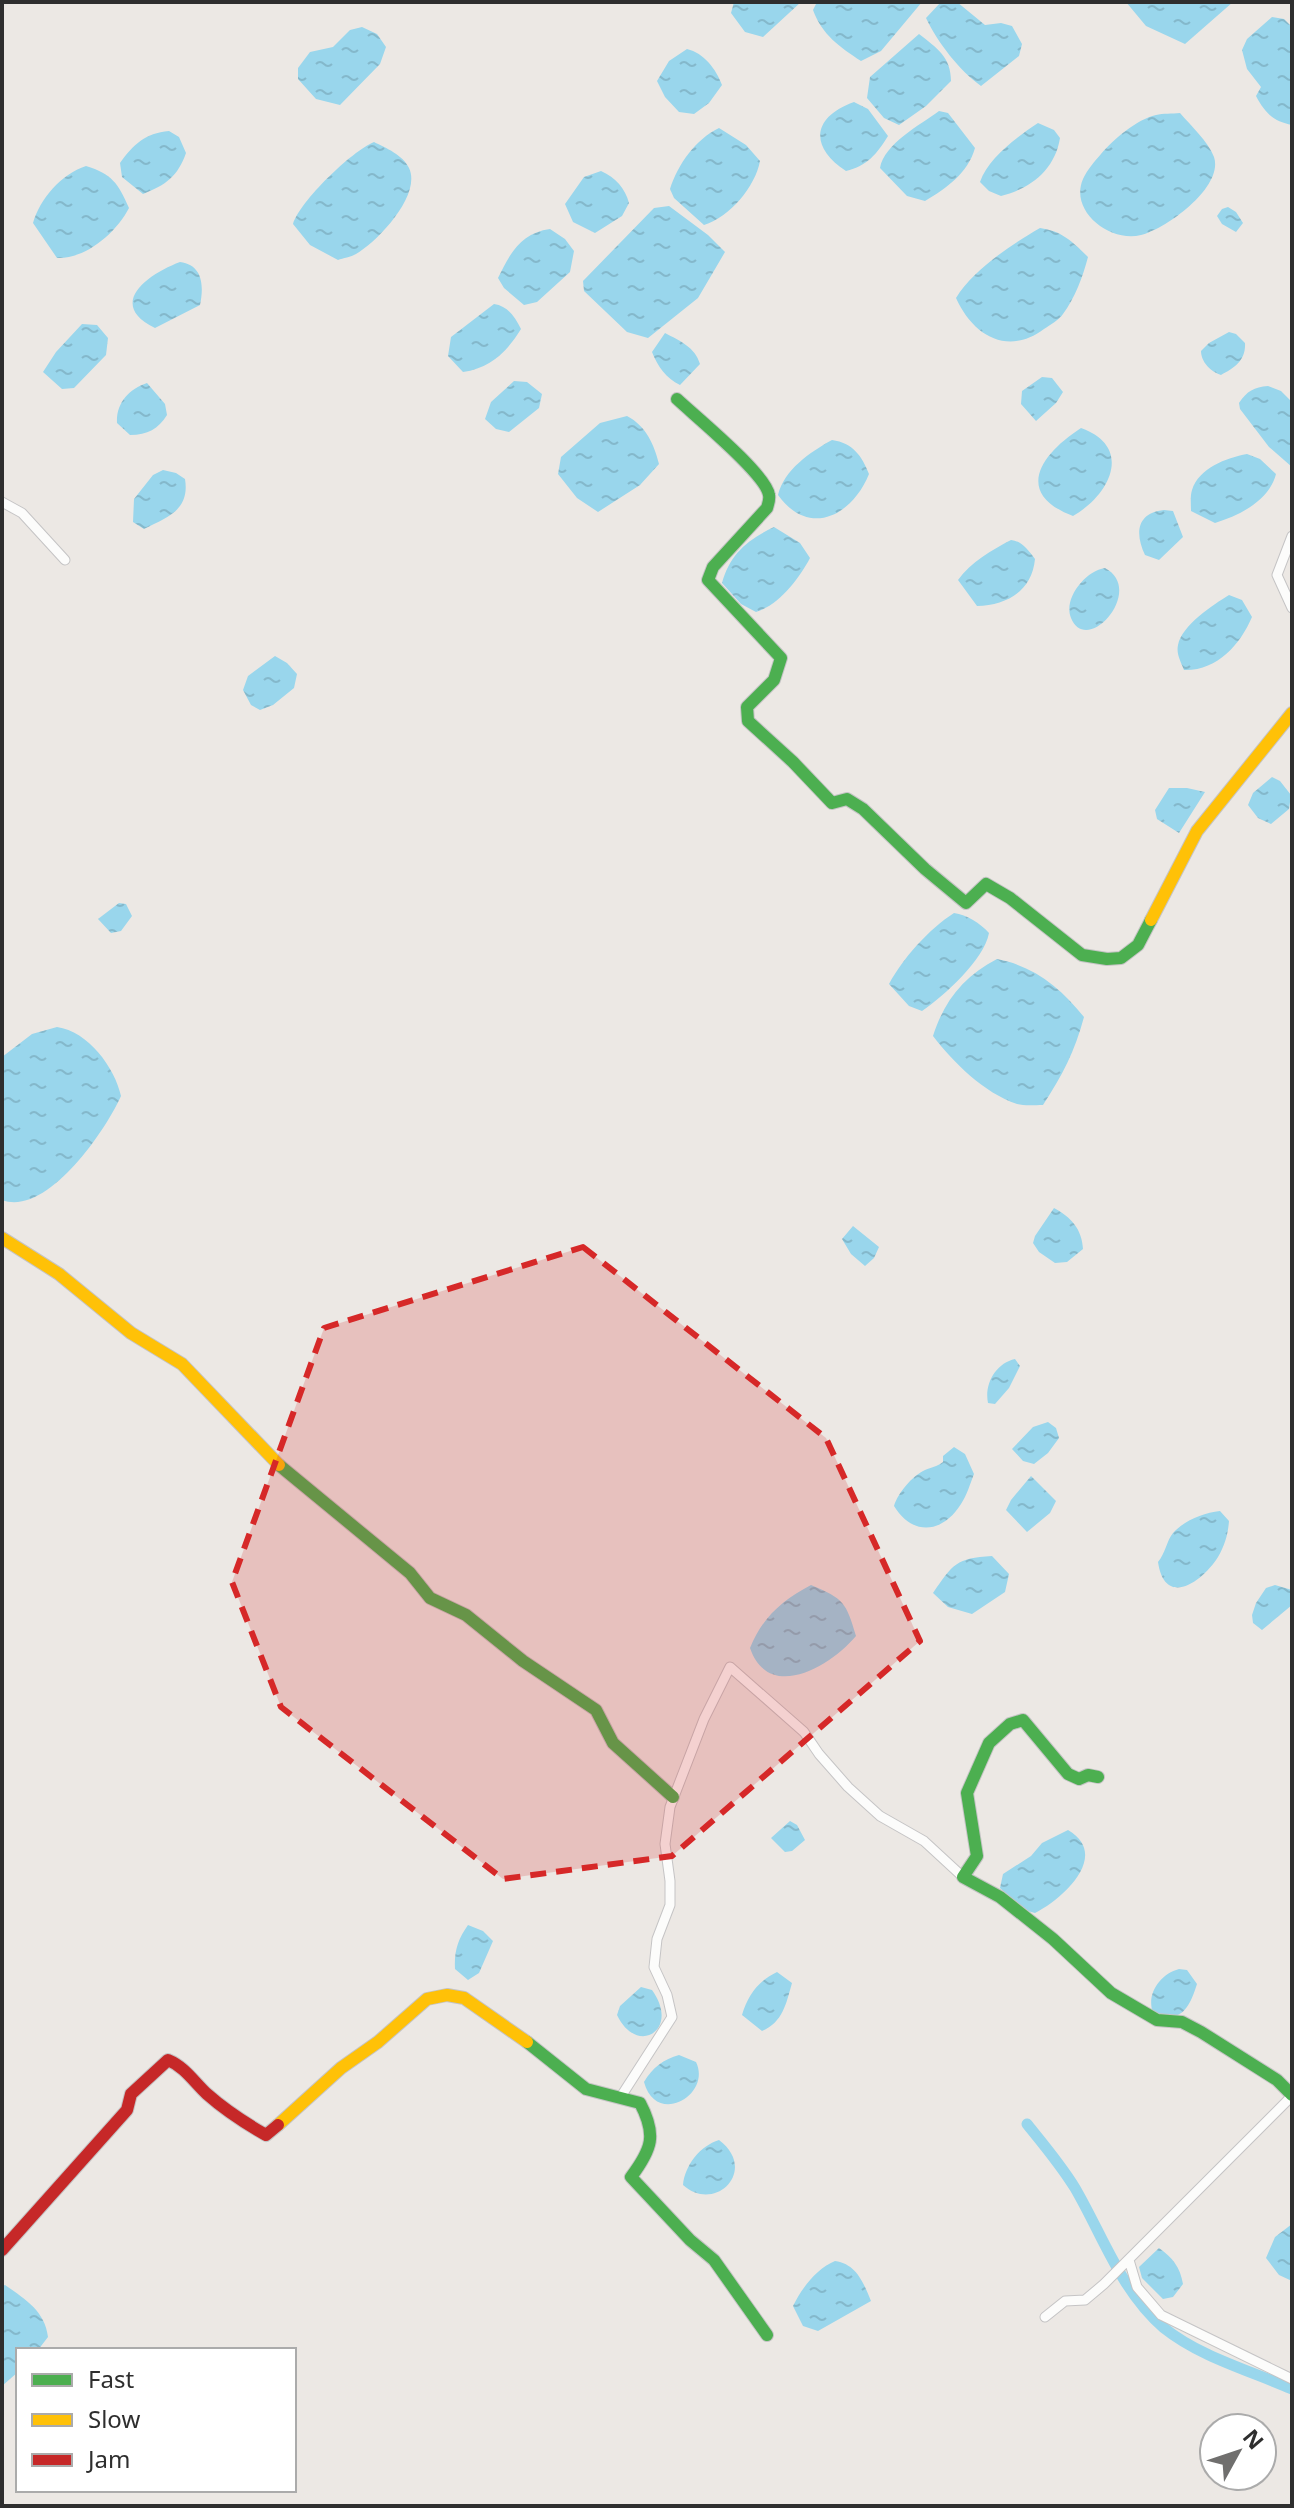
<svg xmlns="http://www.w3.org/2000/svg" width="1294" height="2508" font-family="'Noto Sans',sans-serif">
<style>
.water{fill:url(#water-ripples)}
.lines{fill:none;stroke-linecap:round;stroke-linejoin:round}
.canal{stroke:#99d6ec;stroke-width:11}
.street-casing{stroke:#c5c4c5;stroke-width:11}
.fast-casing{stroke:#c5c4c5;stroke-width:14}
.slow-casing{stroke:#c5c4c5;stroke-width:14}
.jam-casing{stroke:#c5c4c5;stroke-width:14}
.street{stroke:#fcfcfb;stroke-width:9}
.fast{stroke:#4caf50;stroke-width:12}
.slow{stroke:#ffc107;stroke-width:12}
.jam{stroke:#c62828;stroke-width:12}
.marked{fill:#d62828;fill-opacity:0.2;stroke:#d62828;stroke-width:6;stroke-dasharray:16 10;stroke-linejoin:round}
</style>
<defs>
<pattern id="water-ripples" width="26" height="14" patternUnits="userSpaceOnUse" patternTransform="scale(2)"><rect width="26" height="14" fill="#99d6ec"/><path d="M2 4q2-2 4 0t4 0M15 11q2-2 4 0t4 0" fill="none" stroke="#84b8cb"/></pattern>
</defs>
<rect width="100%" height="100%" fill="#ece8e4"/>
<path class="water" d="M734,2H801L763,37L745,32L731,13Z
M817,2H922L881,51L861,61C840,47 822,35 813,10Z
M941,2H957L985,25L1001,23L1012,26L1022,44L1019,56L981,86C959,70 938,43 926,18Z
M1126,2H1233L1185,44L1146,26Z
M1272,17L1284,19L1292,27V125C1273,121 1265,113 1256,96L1261,87L1247,69L1242,50L1247,39Z
M362,27L377,34L386,47L380,64L340,105L316,99L298,79V68L310,52L333,47L350,30Z
M919,34C937,48 951,57 951,81L926,106L899,125L884,118L867,98L870,77Z
M687,49C704,53 716,69 722,85L709,103L694,114L679,112L665,97L657,81L669,61Z
M854,102L868,109L888,136C877,154 867,166 846,171C809,147 812,117 854,102Z
M939,111L948,113L975,148C968,173 947,188 925,201L907,196L880,168C884,144 920,125 939,111Z
M1180,113C1191,126 1208,141 1214,157C1224,187 1166,229 1141,235C1110,243 1069,211 1083,179C1087,170 1095,161 1101,154C1113,140 1137,119 1156,115C1163,113 1172,114 1180,113Z
M1038,123L1054,130L1060,138C1055,170 1030,189 1001,196L989,191L980,182C988,158 1017,137 1038,123Z
M719,128L746,145L760,161C755,187 730,217 704,225L674,198L670,189C678,164 696,139 719,128Z
M169,131L179,137L186,153C178,176 166,185 143,194L122,177L120,163C133,145 145,133 169,131Z
M374,142C386,148 403,155 409,168C422,195 377,242 356,254C351,257 343,258 338,260L310,245L293,224C300,201 352,151 374,142Z
M86,166C112,174 118,183 129,208C116,233 86,259 57,258L33,223C40,199 61,174 86,166Z
M601,171C616,178 625,188 629,203L622,216L595,233L573,222L565,204L584,177Z
M669,206L708,235L725,252L698,298L648,338L627,332L584,291L583,281L654,208Z
M1228,207L1236,212L1243,223L1236,232L1222,224L1217,216L1222,209Z
M1040,228C1062,231 1073,242 1088,257C1083,276 1075,298 1063,314C1059,320 1050,325 1044,329C1008,356 973,336 956,298C973,270 1012,244 1040,228Z
M550,229L565,239L574,251L570,272L537,302L524,305L504,288L498,278C510,253 521,233 550,229Z
M180,262C203,265 204,286 200,305L155,328C106,304 148,274 180,262Z
M494,304C508,306 515,317 521,329C507,352 490,368 463,372L448,356L451,337Z
M82,324L97,325L108,338L106,355L74,388L62,389L43,372L56,352Z
M1229,332L1236,334L1245,343C1246,360 1235,368 1221,375C1211,372 1201,362 1201,351L1209,343Z
M665,333C680,341 695,347 700,364L680,385C666,378 658,367 652,352Z
M1042,377L1052,378L1063,392L1056,403L1036,421L1021,404L1022,391Z
M514,381L527,382L542,394L539,408L509,432L496,429L485,419L491,402Z
M147,383L165,404L167,415C158,429 148,435 130,435L117,423C116,403 129,389 147,383Z
M1268,386L1281,391L1292,402V467L1269,447L1240,409L1239,403C1247,391 1254,387 1268,386Z
M627,416C646,426 654,444 659,464L640,485L598,512L577,498L558,474L561,457L600,423Z
M1081,428C1134,447 1110,495 1073,516C1013,493 1041,454 1081,428Z
M832,440C853,443 862,456 869,474C852,516 809,538 778,495C784,470 810,452 832,440Z
M1247,454L1260,459L1276,474C1269,501 1240,515 1215,523L1191,511C1191,505 1190,496 1192,490C1199,468 1226,458 1247,454Z
M163,470L176,473L185,479C190,510 168,517 144,529L133,522L134,499L153,475Z
M1164,510L1173,511L1183,537L1159,560L1145,555C1135,534 1136,513 1164,510Z
M774,527L800,543L810,558C799,579 779,605 756,612L741,604L722,583C730,554 747,540 774,527Z
M1011,540C1022,541 1028,550 1035,559C1032,591 1007,605 977,606L958,580C971,562 992,550 1011,540Z
M1105,568C1146,590 1087,657 1071,618C1063,599 1085,571 1105,568Z
M1229,595L1242,600L1252,617C1240,645 1217,671 1184,670C1181,662 1176,654 1178,645C1182,625 1213,605 1229,595Z
M275,656L287,663L297,674L294,688L273,705L260,710L251,705L243,690L248,676Z
M1272,777L1280,781L1291,795L1289,809L1271,824L1258,818L1248,805L1253,793Z
M1169,788H1187L1205,792L1179,833L1157,819L1155,810Z
M119,903L126,904L132,916L121,931L111,933L98,919Z
M954,913C967,915 980,923 989,933C984,960 944,996 922,1011L909,1006L889,984C903,958 929,929 954,913Z
M997,959C1034,966 1061,988 1084,1017C1075,1051 1062,1076 1043,1105C1035,1105 1024,1106 1017,1104C984,1093 953,1062 933,1036C944,1001 964,976 997,959Z
M57,1027C88,1031 115,1068 121,1096C106,1130 47,1217 2,1200V1057L32,1034Z
M1054,1208C1071,1217 1082,1229 1083,1249L1067,1262L1055,1263L1039,1252L1033,1243L1035,1236Z
M853,1226L879,1247L874,1258L865,1266L851,1254L842,1239Z
M1015,1359L1020,1366L1009,1388L995,1404L988,1403C984,1384 996,1363 1015,1359Z
M1048,1422L1056,1428L1059,1438L1048,1453L1034,1464L1023,1461L1012,1449L1033,1427Z
M954,1447L965,1454L974,1474C970,1484 967,1495 961,1504C943,1533 913,1537 894,1506C898,1493 912,1476 925,1470C932,1467 936,1467 943,1462V1456Z
M1031,1476L1056,1501L1050,1513L1027,1532L1006,1510L1011,1500Z
M1220,1511L1229,1521C1228,1534 1225,1545 1218,1557C1203,1581 1165,1609 1158,1562C1165,1554 1167,1540 1173,1533C1185,1520 1203,1513 1220,1511Z
M992,1556L1009,1574L1005,1592L972,1614L948,1607L933,1593C953,1564 956,1558 992,1556Z
M811,1585C844,1599 846,1602 856,1636C831,1666 769,1703 750,1648C762,1618 782,1600 811,1585Z
M1275,1585L1292,1590V1605L1262,1630L1253,1623L1252,1615L1256,1603L1266,1588Z
M790,1821L797,1825L805,1840L792,1851L785,1852L771,1838Z
M1068,1830C1111,1855 1063,1899 1035,1913L1024,1910L1000,1888L1003,1874L1031,1856L1042,1843Z
M468,1925L483,1931L493,1941L479,1973L468,1980L455,1969C454,1951 458,1939 468,1925Z
M1179,1969L1187,1970L1197,1984C1189,2009 1181,2024 1153,2013C1146,1994 1160,1974 1179,1969Z
M777,1972L792,1983C786,2004 783,2022 762,2031L742,2015C748,1995 758,1981 777,1972Z
M641,1987L652,1990C681,2030 637,2057 617,2015L620,2006Z
M679,2055L696,2062C712,2095 656,2127 644,2082C652,2068 664,2059 679,2055Z
M719,2140C759,2170 715,2214 683,2185C685,2165 700,2146 719,2140Z
M1292,2224V2281L1279,2275L1266,2258L1275,2237Z
M1159,2248C1173,2258 1180,2267 1183,2284L1173,2297L1163,2299L1142,2278L1139,2267Z
M835,2261C857,2264 864,2284 871,2301L818,2331L803,2326L793,2306C802,2288 816,2269 835,2261Z
M5,2285C25,2299 45,2311 48,2337L38,2350H18V2372L2,2386V2286Z"/>
<g class="lines">
<path class="canal" d="M1027,2124C1044,2145 1061,2165 1075,2188C1103,2236 1121,2291 1164,2328C1200,2357 1251,2371 1292,2389"/>
<g class="street-casing">
<path id="street" d="M2,502L22,513L65,560
M1292,536L1277,575L1292,608
M620,2098L672,2017L667,1995L654,1967L657,1939L670,1905V1881L665,1844L670,1807L704,1719L730,1667L804,1732L819,1754L848,1787L880,1816L924,1841L963,1877
M1129,2260L1137,2287L1161,2315L1292,2379
M1045,2317L1065,2301L1085,2300L1104,2284L1292,2096"/>
</g>
<g class="fast-casing">
<path id="fast" d="M677,399C695,416 766,474 769,495C770,500 768,504 767,508L713,567L708,580L781,658L774,680L747,707L748,721L793,762L832,803L847,799L863,809L925,869L966,903L986,884L1010,898L1082,955L1107,959L1121,958L1138,945L1151,920
M279,1465L410,1573L430,1598L466,1615L523,1661L596,1710L613,1743L673,1797
M1098,1777L1088,1775L1079,1779L1068,1774L1023,1720L1010,1724L989,1743L967,1793L977,1856L963,1877L1000,1897L1053,1939L1111,1993L1157,2020L1182,2022L1201,2032L1277,2080L1292,2095
M527,2042L586,2089L640,2103C657,2135 652,2149 631,2177L690,2240L714,2260L767,2335"/>
</g>
<g class="slow-casing">
<path id="slow" d="M1151,920L1197,831L1292,713
M2,1238L59,1274L131,1333L182,1364L279,1465
M278,2125L341,2068L378,2042L427,1999L447,1995L464,1998L527,2042"/>
</g>
<g class="jam-casing">
<path id="jam" d="M2,2250L127,2110L131,2094L168,2060C185,2067 194,2082 207,2094C225,2110 245,2123 266,2135L278,2125"/>
</g>
<use href="#street" class="street"/>
<use href="#fast" class="fast"/>
<use href="#slow" class="slow"/>
<use href="#jam" class="jam"/>
</g>
<path class="marked" d="M583,1247L826,1438L920,1641L672,1856L503,1879L281,1707L232,1582L324,1328Z"/>
<rect width="1294" height="2508" fill="none" stroke="#2e2e2e" stroke-width="8"/>
<rect x="16" y="2348" width="280" height="144" fill="#ffffff" stroke="#ababab" stroke-width="2"/>
<rect x="32" y="2374" width="40" height="12" fill="#4caf50" stroke="#ababab" stroke-width="2"/>
<text x="88" y="2388" font-size="24" fill="#2e2e2e">Fast</text>
<rect x="32" y="2414" width="40" height="12" fill="#ffc107" stroke="#ababab" stroke-width="2"/>
<text x="88" y="2428" font-size="24" fill="#2e2e2e">Slow</text>
<rect x="32" y="2454" width="40" height="12" fill="#c62828" stroke="#ababab" stroke-width="2"/>
<text x="88" y="2468" font-size="24" fill="#2e2e2e">Jam</text>
<g transform="translate(1238 2452) rotate(50)"><circle r="38" fill="#ffffff" stroke="#ababab" stroke-width="2"/>
<path d="M0-6L14 30L0 20L-14 30Z" fill="#706f6e"/>
<text y="-12" font-size="22" font-weight="bold" text-anchor="middle" fill="#2e2e2e">N</text>
</g>
</svg>
